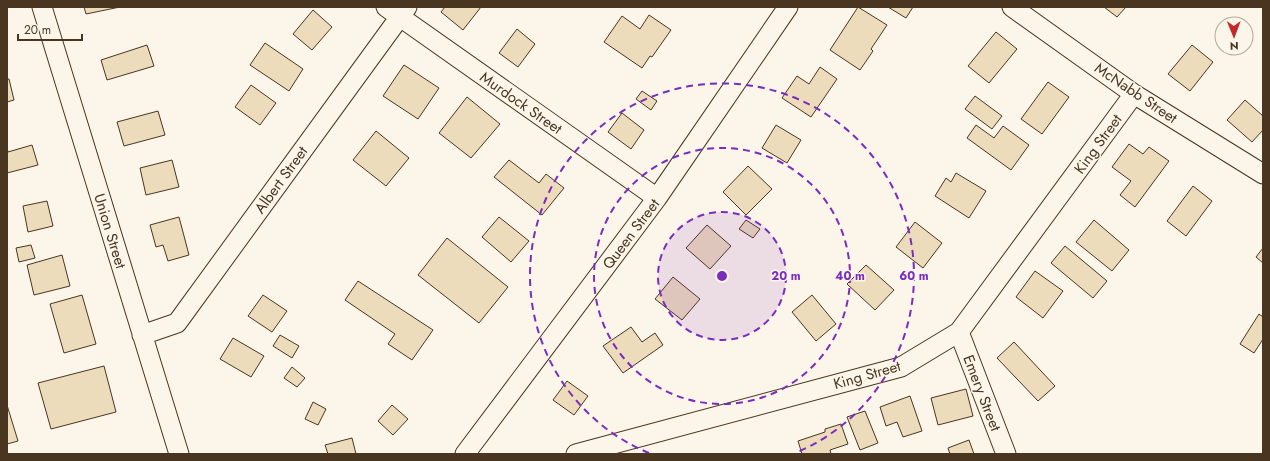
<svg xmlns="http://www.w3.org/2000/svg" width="1270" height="461" font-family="Jost,sans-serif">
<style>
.building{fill:#ecdcbc;stroke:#4a3520}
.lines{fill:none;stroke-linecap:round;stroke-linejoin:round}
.minor-casing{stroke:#4a3520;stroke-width:21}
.minor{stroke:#fbf6e9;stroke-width:19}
.ring{fill:none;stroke:#7b2cbf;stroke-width:2;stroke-dasharray:7 5}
.labels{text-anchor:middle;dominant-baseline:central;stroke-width:3;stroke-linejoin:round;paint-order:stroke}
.street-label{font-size:15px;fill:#4a3520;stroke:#fbf6e9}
.centre{fill:#7b2cbf;stroke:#fbf6e9;stroke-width:2}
.ring-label{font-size:12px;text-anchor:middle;font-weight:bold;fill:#7b2cbf;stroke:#fbf6e9;stroke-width:3;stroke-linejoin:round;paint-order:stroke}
</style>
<rect width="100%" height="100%" fill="#fbf6e9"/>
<path class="building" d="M84,7H120L86,14Z
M445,7H481L463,30L441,12Z
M858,7L887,25L871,49L873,51L860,70L830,50Z
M888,7H913L906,18Z
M1104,7H1126L1117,17Z
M313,10L332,27L312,50L293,34Z
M649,15L671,30L652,57L650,56L642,68L604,42L622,16L640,29Z
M517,29L535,44L518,67L499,53Z
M996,32L1017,49L989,83L968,66Z
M265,43L303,69L289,91L250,65Z
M147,45L154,66L107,80L101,60Z
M1192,45L1213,62L1190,91L1168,74Z
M404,65L439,88L418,119L383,96Z
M820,67L837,79L811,117L782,98L797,76L809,84Z
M7,79H9L14,100L7,102Z
M1048,82L1069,97L1042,134L1021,119Z
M251,85L276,103L260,125L235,107Z
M642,91L657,101L651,110L636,99Z
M975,96L1002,116L992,129L965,109Z
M467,97L500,124L471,158L439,133Z
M1245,100L1263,116V130L1252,142L1227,120Z
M158,111L165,135L124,146L117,122Z
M622,113L644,130L631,149L608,132Z
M776,125L801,140L787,163L762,148Z
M976,125L994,138L1003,126L1029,145L1011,170L967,138Z
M376,131L409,158L386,186L353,160Z
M1129,144L1143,154L1149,147L1169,161L1135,207L1120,195L1131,181L1112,167Z
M32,145L38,165L7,173V148L8,152Z
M172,160L179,187L146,195L140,168Z
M509,160L539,183L546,174L564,188L542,215L494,177Z
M748,166L772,189L746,215L723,192Z
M956,173L986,191L969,218L935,196L946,178L951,182Z
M1193,186L1212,201L1186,236L1167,221Z
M47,201L53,226L28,232L23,206Z
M179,217L189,255L168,261L163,245L156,247L150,225Z
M499,217L529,241L511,262L482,237Z
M746,220L760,229L753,238L739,229Z
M1094,220L1129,250L1112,271L1076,242Z
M915,222L942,243L923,268L896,247Z
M707,225L731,246L710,269L686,248Z
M447,238L508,287L479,323L418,275Z
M31,245L35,258L19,262L16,248Z
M1065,246L1107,281L1093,298L1051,263Z
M1263,248V263L1256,257Z
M62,255L70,286L34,295L27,265Z
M866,265L894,290L875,310L847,284Z
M1035,271L1063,291L1043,318L1016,297Z
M673,277L700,299L682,320L655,299Z
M358,281L433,330L412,360L388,344L395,334L345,300Z
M82,295L96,344L64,353L50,304Z
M263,295L287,311L272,332L248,316Z
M812,295L836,324L816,341L792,312Z
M1259,314L1263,317V339L1254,353L1240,344Z
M631,327L642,342L655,333L663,345L623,373L603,346Z
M280,335L299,346L292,358L273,346Z
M233,338L264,356L251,377L220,359Z
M1014,342L1055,386L1038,401L997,358Z
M104,366L116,412L51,429L38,383Z
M292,367L305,378L297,387L284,378Z
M567,381L588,396L574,415L553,400Z
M966,389L973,416L938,425L931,398Z
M910,396L922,431L903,437L897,422L886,426L880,407Z
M313,402L326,409L318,425L305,419Z
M7,405L18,441L7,444Z
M392,405L408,419L393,435L378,421Z
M865,411L878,443L860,450L847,417Z
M841,424L848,444L830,450L831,454H802L798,441L825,432V429Z
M352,438L356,454H328L325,445Z
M969,440L974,454H950L948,448Z"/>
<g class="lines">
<g class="minor-casing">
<path id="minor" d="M42,7L179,454
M386,7L657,198
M1012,7L1134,94L1263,174
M959,332L1006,454
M142,335L177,323L407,7
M465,454L657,198L788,7
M576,454L901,367L959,332L1134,94"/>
</g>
<use href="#minor" class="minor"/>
</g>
<circle cx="722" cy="276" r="64" fill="#7b2cbf" fill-opacity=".12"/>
<g class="ring">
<circle cx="722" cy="276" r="64"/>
<circle cx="722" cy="276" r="128"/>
<path d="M649 453A192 192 0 1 1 795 453"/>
</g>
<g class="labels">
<g class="street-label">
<text transform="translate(1136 93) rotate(34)">McNabb Street</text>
<text transform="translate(521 103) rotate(35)">Murdock Street</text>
<text transform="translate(1098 144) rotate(-54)">King Street</text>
<text transform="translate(281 180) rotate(-54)">Albert Street</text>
<text transform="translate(110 231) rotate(73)">Union Street</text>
<text transform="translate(631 234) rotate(-53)">Queen Street</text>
<text transform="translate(867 375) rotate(-16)">King Street</text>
<text transform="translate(982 393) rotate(69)">Emery Street</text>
</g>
</g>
<circle cx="722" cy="276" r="6" class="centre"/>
<g class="ring-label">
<text x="786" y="280">20 m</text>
<text x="850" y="280">40 m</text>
<text x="914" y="280">60 m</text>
</g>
<rect width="1270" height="461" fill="none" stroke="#4a3520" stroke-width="16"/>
<g transform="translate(1234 36) rotate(179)"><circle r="19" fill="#fbf6e9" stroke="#b4a999"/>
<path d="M0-3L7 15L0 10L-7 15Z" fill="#c62828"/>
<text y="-6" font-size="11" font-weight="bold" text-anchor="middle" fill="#4a3520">N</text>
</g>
<path d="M18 34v6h64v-6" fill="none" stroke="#4a3520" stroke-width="2"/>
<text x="24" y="34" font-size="12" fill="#4a3520" stroke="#fbf6e9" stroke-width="3" paint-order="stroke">20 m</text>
</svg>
